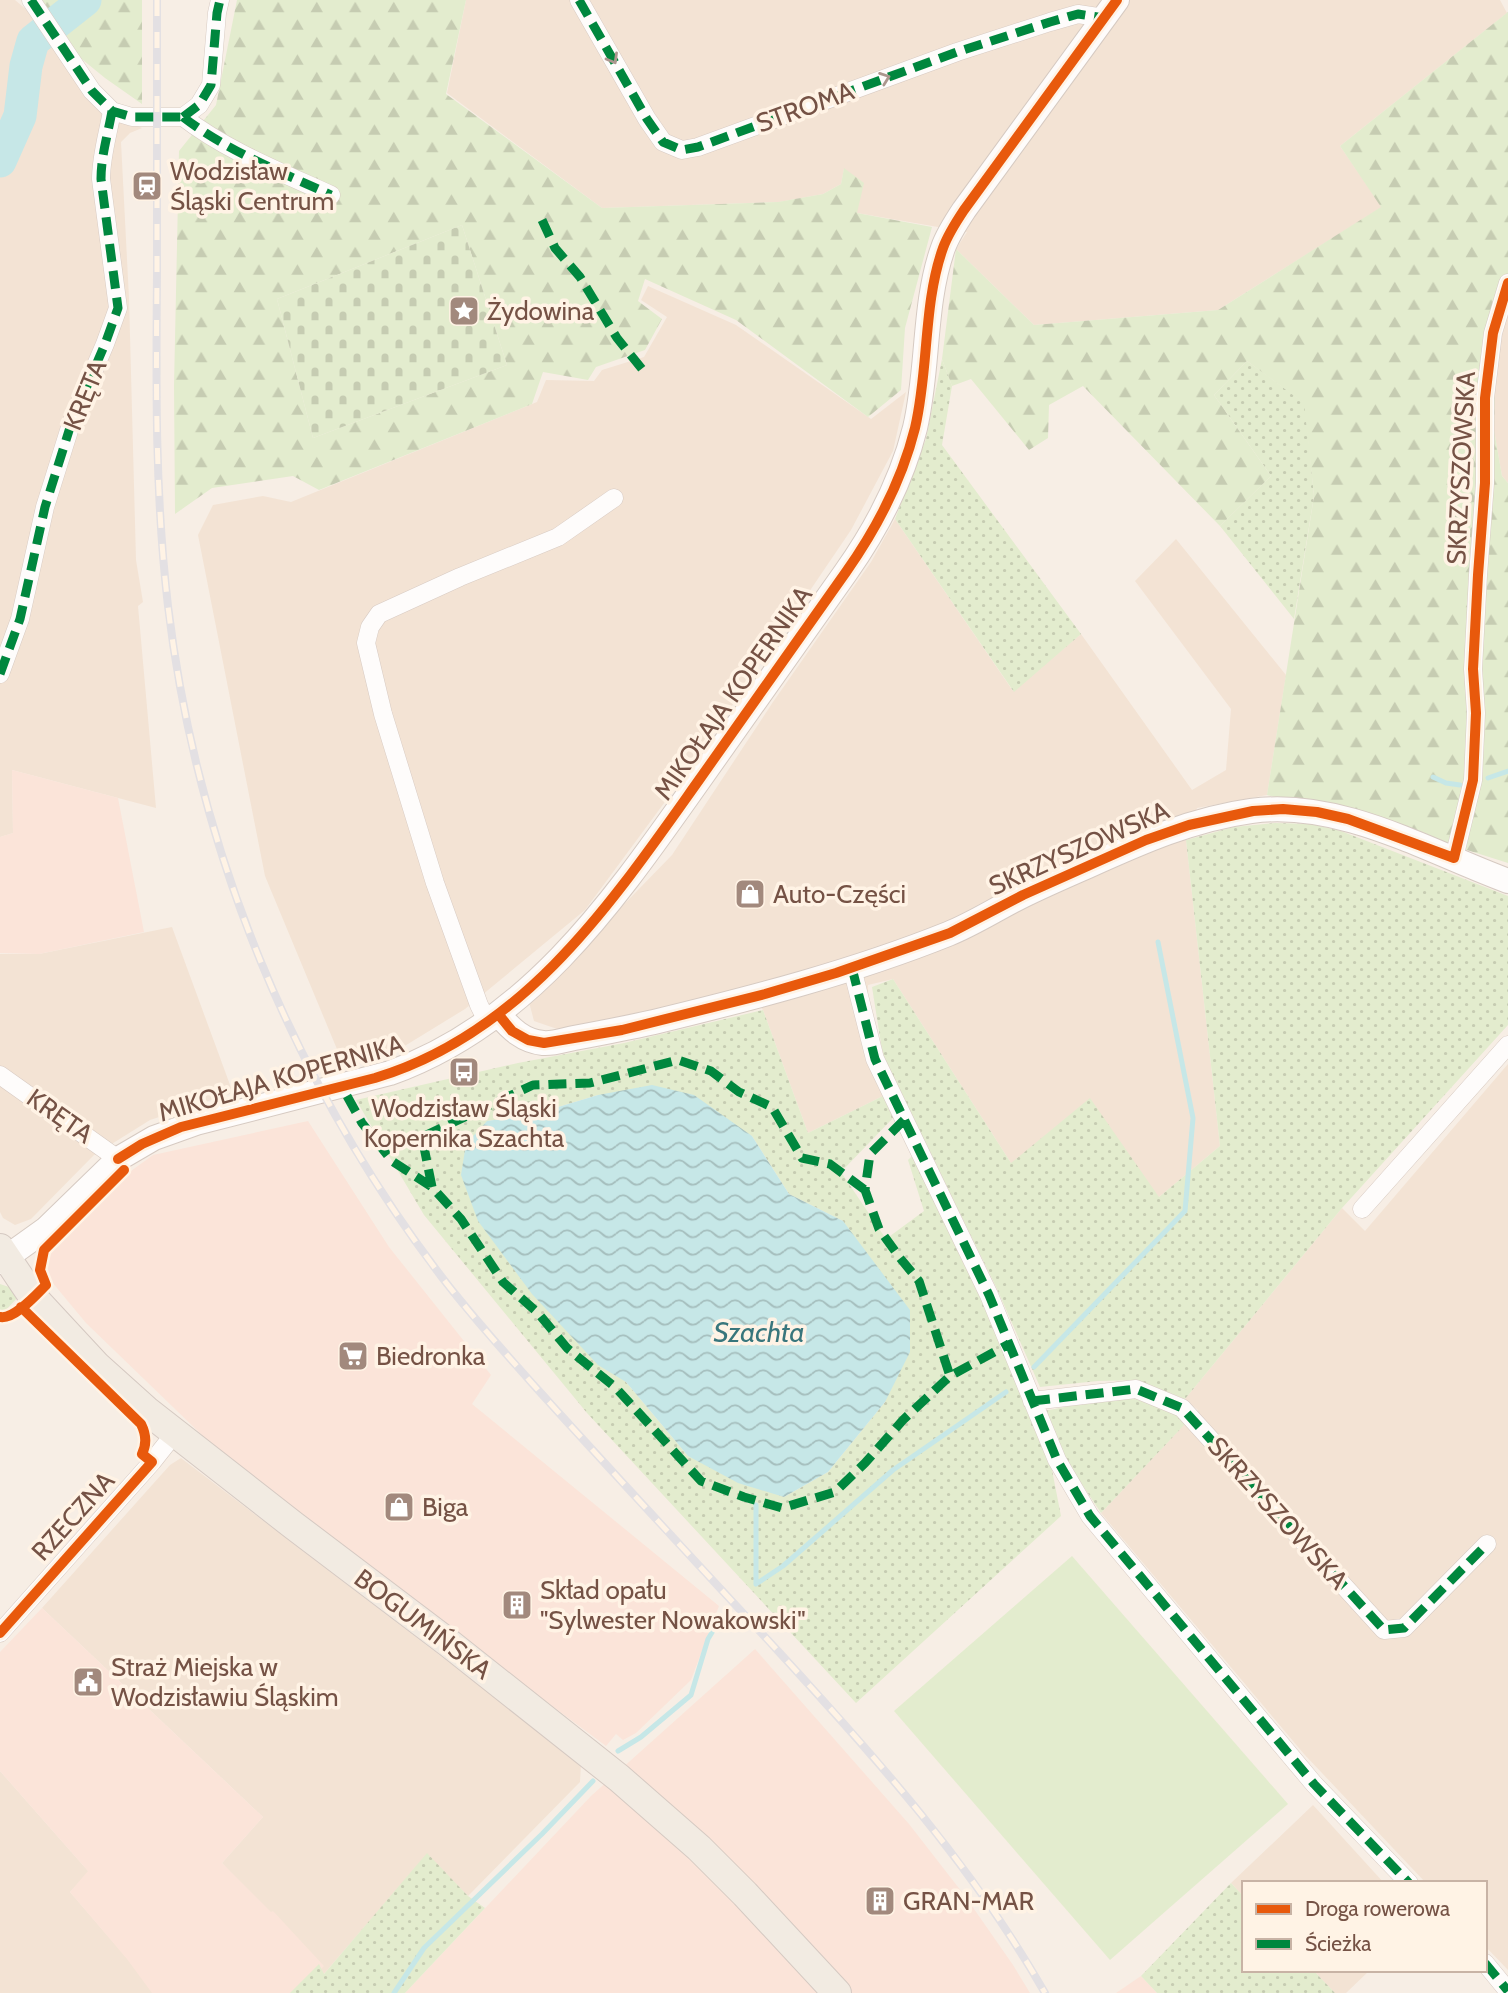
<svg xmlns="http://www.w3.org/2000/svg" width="1508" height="1993" font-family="Cabin,sans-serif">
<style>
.residential{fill:#f3e3d4}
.commercial{fill:#fbe4d9}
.grass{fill:url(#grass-dots);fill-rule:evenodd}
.forest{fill:url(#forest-firs);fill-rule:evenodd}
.cemetery{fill:url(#cemetery-stones)}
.green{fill:#e3ecce}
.water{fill:url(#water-waves)}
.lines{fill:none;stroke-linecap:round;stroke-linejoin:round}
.stream{stroke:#c6e7e7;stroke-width:5}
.river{stroke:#c6e7e7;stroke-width:33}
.street-casing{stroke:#d8cbc3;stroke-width:19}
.secondary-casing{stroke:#d6cac2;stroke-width:26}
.primary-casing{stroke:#d5c9c2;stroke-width:30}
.street{stroke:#fefcfb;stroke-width:18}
.secondary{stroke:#fefcfb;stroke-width:24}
.primary{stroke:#f2ebe2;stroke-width:28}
.rail-casing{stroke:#e3e0e3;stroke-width:8}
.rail{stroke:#fff3e5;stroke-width:5;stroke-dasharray:16;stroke-linecap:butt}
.quiet{stroke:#00873e;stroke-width:9;stroke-dasharray:18 9;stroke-linecap:butt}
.cycleway-casing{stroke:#fff3e5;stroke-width:15}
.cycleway{stroke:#e8590c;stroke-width:10}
.oneway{stroke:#ac968e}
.labels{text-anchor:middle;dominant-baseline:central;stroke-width:7;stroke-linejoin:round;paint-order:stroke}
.street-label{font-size:26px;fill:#755245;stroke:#fff3e5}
.poi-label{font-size:26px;fill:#755245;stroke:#fff3e5;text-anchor:start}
.water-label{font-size:28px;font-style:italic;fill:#38767c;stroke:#fff3e5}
</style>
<defs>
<pattern id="grass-dots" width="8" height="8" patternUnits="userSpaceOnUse" patternTransform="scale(1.75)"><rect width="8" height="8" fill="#e3ecce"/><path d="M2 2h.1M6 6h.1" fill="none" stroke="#c6ccb2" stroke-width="1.8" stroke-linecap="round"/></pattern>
<pattern id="forest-firs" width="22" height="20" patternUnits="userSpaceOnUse" patternTransform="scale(1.75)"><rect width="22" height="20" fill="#e3ecce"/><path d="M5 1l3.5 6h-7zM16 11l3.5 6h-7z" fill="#c6ccb2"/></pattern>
<pattern id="cemetery-stones" width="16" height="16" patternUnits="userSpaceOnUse" patternTransform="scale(1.75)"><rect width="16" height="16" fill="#e3ecce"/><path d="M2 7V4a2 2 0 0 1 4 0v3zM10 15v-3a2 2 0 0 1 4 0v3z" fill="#c6ccb2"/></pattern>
<pattern id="water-waves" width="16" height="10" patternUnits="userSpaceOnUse" patternTransform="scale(1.75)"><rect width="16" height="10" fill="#c6e7e7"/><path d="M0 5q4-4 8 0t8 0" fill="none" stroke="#a5bebd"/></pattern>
</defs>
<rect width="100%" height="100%" fill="#f7eee5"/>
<path class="residential" d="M0,0H15L28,11L97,108L142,128L130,133L121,142L129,298L136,560L143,602L138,606L156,808L12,770L13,833L0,837Z
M466,0H1500L1507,13L1340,146L1382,207L1218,310L1034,325L956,249L967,232L857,213L844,169L841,184L823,194L779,202L602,208L447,93Z
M648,286L736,325L871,419L906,392L893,451L851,530L687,772L585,910L465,1009L403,1047L344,1066L265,876L198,535L213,505L263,496L291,502L537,402L546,380L594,381L602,370L644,357L667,317L641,300Z
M1508,292V483L1502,476L1494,430L1497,319Z
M895,519L1013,691L1081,634L1192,790L1226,770L1231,709L1135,581L1176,539L1286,675L1267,795L1197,808L1186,840L1220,1146L1159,1197L1011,1163L893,979L868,985L869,1061L885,1095L808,1133L763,1010L746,988L563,1031L534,1021L529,1002L672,855L773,702L871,562Z
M172,927L233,1093L150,1120L94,1155L31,1219L15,1225L3,1218L0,1212V954H39Z
M1508,1064V1970L1485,1946V1883H1426L1304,1754L1101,1513L1198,1410L1185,1399L1342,1208L1365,1231Z
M181,1458L581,1763L580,1782L468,1896L427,1854L323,1975L222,1863L263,1817L42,1608L170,1465Z
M0,1771L89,1872L70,1892L157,1993H0Z
M1313,1805L1384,1883H1244V1897L1231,1883Z
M1313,1970H1370L1346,1993H1335Z"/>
<path class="commercial" d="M12,770L118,798L144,932L39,954L0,953V837L13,833Z
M308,1121L389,1247L491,1375L472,1404L719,1606L691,1680L636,1733L623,1740L616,1734L606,1746L380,1578L204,1437L86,1323L47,1276L49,1253L113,1184L153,1155Z
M42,1608L263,1817L222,1863L271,1912L273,1911L324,1966L297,1993H152L127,1959L70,1892L88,1871L0,1771V1652Z
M755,1649L909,1824L965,1896L1013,1965L1030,1993H405L591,1796Z
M1141,1976L1157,1993H1116Z"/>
<path class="grass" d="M942,359L952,386L942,445L1081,634L1014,692L895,519L926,439Z
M1247,361L1305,403L1314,496L1294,619L1220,526L1271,476L1214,395Z
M1275,823L1311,824L1341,831L1508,896V1025L1342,1208L1185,1399L1137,1380L1098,1381L1040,1387L997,1289L883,1056L872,987L893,979L1011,1163L1090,1098L1159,1197L1220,1146L1186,840L1234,827Z
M763,1010L808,1133L885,1095L896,1115L841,1172L886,1239L924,1211L908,1160L915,1153L984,1297L1051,1465L1061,1516L856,1703L587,1413L424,1215L356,1100L518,1063L624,1043ZM598,1095L752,1136L789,1194L843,1221L885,1402L828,1472L784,1497L688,1456L626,1382L487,1121L535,1114Z
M0,1284L9,1287L19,1296L6,1310H0Z
M1138,1395L1179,1414L1187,1422L1101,1513L1064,1457L1044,1411L1101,1400Z
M427,1853L468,1896L485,1908L405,1993H290L319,1964L324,1974Z
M1231,1883L1244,1897V1970H1313L1335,1993H1157L1141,1976Z"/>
<path class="forest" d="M42,0H142V104L105,78L78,56L63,30Z
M237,0H466L446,94L602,208L778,202L823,194L841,184L844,168L864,183L857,213L932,227L905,328L901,390L868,417L736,320L645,279L638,301L662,319L645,350L596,367L588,380L543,372L532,404L319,490L293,476L212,488L175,514L174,386L179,151L216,105ZM462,225L507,365L313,438L277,299Z
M1508,12V292L1497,319L1494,430L1502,476L1508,483V863L1429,838L1267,795L1314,496L1304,403L1247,361L1214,395L1271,476L1220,526L1083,386L1049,405L1048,438L1029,450L971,379L952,386L942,359L956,249L1034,325L1218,310L1381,207L1340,146Z"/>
<path class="cemetery" d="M462,225L507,365L313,438L277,299Z"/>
<path class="green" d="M1072,1556L1288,1804L1110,1960L894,1711Z"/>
<path class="water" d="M652,1085L694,1095L752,1136L789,1194L843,1221L910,1310V1352L885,1402L828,1472L784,1497L738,1483L688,1456L626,1382L598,1365L532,1294L478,1221L461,1175L466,1144L487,1121L535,1114L598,1095Z"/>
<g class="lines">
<path class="stream" d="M1433,777L1446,783L1460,785
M1488,778L1508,771
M1034,1367L1185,1211L1193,1118L1158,942
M756,1505V1584
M756,1584L783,1566L893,1470L1006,1392
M618,1751L641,1737L691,1695L708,1639L719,1621
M394,1993L424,1948L542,1834L593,1781"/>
<path class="river" d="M0,161L20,116L26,66L33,41L85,0"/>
<g class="street-casing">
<path id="street" d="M31,0L92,91L112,111L132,117H183
M579,0L647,119L663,142L682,150L698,147L957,52L1050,22L1078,14L1104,18
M183,117C227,151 281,172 331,195
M183,117L199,105L211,85L217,13L220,0
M0,674L20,619L45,507L72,421L105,344L118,308L101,179C101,156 108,134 112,111
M1454,858L1473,780L1476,713L1473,669L1478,575L1485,483V398L1493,333L1508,283
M852,968L875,1059L989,1295L1057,1460L1090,1516L1314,1784L1409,1883
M488,1023L479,1005L435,883L383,714L366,643L370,627L379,614L460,577L558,537L614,498
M0,1075L118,1159
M1362,1209L1508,1045
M1032,1401L1136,1389L1182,1408L1384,1630L1404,1628L1487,1544
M0,1633L152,1462L175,1433
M1485,1963L1508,1991"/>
</g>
<g class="secondary-casing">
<path id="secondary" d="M499,1015C511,1029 523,1041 543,1043C553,1044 564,1040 574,1038C601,1033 627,1028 654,1022C753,998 853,972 948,934C973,924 996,909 1020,897C1042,886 1065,876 1088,866C1141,842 1193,819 1251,811C1340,799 1427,851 1508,881
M0,1262L46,1229L118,1159L154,1138L196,1123L390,1073C532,1022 616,897 699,780C748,710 797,641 846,572C877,528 902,480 915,428C929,369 923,304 943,248C948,234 956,222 964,210L1117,0"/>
</g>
<g class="primary-casing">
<path id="primary" d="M0,1248L33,1297L97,1366L146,1410L293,1525L450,1644L619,1778L699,1848L745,1894L837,1993"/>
</g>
<use href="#street" class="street"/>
<use href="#secondary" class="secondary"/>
<use href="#primary" class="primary"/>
<g class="rail-casing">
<path id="rail" d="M157,0C157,92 157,183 157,275C156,385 155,496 168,606C197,850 293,1081 441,1276C469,1313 500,1347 530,1381C612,1472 695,1561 778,1651C877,1759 972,1865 1045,1993"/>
</g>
<use href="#rail" class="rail"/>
<path class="quiet" d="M31,0L92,91L112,111L132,117H183
M579,0L647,119L663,142L682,150L698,147L957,52L1050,22L1078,14L1104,18
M183,117C227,151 281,172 331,195
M183,117L199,105L211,85L217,13L220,0
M542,220L555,248L580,277L617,338L642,369
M0,674L20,619L45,507L72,421L105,344L118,308L101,179C101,156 108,134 112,111
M852,968L875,1059L989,1295L1057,1460L1090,1516L1314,1784L1409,1883
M347,1096L362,1123L392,1161L432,1187L461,1219L503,1282L538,1313L567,1348L616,1388L701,1481L744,1497L782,1508L835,1492L865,1463L903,1420L950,1376L1009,1344
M904,1120L870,1154L865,1190L879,1229L900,1258L919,1281L950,1376
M432,1187L422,1137L533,1085L590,1083L678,1060L711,1071L739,1092L772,1107L802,1158L830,1164L865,1190
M1032,1401L1136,1389L1182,1408L1384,1630L1404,1628L1487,1544
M1485,1963L1508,1991"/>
<g class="cycleway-casing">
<path id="cycleway" d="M499,1015L512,1031L528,1040L544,1043L622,1030L765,994L836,973L950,933L1023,895L1146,840L1189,825L1253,811L1283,809L1317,812L1348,819L1454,858L1473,780L1476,713L1473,669L1478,575L1485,483V398L1493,333L1508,283
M118,1159L142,1144L181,1127L375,1078C525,1033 613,901 699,780C748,711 797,641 846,572C877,528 902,480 915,428C929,369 923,304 943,248C948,234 956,222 964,210L1117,0
M0,1317C14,1320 36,1295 46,1285L40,1270L44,1250L124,1170
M0,1633L152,1462L142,1454C147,1444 146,1434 141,1424L21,1307"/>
</g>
<use href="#cycleway" class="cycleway"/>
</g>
<defs><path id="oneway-chevron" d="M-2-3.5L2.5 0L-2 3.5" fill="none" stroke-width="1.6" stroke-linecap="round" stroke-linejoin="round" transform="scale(1.75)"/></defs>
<g class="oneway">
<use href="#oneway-chevron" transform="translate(613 59) rotate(60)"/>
<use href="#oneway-chevron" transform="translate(885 78) rotate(-20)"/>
</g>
<defs>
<g id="station-square" transform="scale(1.575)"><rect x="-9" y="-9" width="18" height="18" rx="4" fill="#a2897d" stroke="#fff3e5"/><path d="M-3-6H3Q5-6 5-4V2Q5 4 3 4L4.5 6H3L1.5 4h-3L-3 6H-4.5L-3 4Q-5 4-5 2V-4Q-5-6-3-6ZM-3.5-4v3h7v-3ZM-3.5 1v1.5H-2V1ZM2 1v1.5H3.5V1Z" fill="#fff"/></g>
<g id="sight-square" transform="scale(1.575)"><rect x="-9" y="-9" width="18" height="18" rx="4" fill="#a2897d" stroke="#fff3e5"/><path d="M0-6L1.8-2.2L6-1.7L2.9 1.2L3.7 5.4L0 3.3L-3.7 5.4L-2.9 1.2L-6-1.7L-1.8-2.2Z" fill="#fff"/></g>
<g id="shop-square" transform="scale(1.575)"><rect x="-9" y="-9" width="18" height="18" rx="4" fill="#a2897d" stroke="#fff3e5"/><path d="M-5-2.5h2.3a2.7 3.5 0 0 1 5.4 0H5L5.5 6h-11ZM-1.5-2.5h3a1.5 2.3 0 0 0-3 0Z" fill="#fff"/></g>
<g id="bus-square" transform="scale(1.575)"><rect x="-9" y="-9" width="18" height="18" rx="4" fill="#a2897d" stroke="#fff3e5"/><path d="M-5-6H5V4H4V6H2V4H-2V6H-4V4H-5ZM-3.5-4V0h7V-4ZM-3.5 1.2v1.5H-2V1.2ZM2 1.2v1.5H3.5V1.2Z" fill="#fff"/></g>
<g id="supermarket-square" transform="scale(1.575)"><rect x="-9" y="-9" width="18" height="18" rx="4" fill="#a2897d" stroke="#fff3e5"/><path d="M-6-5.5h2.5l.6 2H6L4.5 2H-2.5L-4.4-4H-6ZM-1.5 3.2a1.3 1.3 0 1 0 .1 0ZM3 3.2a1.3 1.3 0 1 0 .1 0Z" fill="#fff"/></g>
<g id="building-square" transform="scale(1.575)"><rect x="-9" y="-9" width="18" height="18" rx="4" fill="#a2897d" stroke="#fff3e5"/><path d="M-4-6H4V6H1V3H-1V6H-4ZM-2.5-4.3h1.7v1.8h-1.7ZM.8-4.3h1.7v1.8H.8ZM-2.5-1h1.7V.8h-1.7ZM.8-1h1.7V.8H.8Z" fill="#fff"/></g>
<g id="civic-square" transform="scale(1.575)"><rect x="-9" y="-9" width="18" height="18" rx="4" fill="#a2897d" stroke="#fff3e5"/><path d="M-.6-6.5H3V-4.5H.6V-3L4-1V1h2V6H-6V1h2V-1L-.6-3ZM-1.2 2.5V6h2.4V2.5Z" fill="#fff"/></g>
</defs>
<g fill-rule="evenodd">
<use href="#station-square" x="147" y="186"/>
<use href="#sight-square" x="464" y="311"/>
<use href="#shop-square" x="750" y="894"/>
<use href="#bus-square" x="464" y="1072"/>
<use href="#supermarket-square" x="353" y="1356"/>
<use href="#shop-square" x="399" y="1507"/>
<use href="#building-square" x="517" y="1605"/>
<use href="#civic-square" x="88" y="1682"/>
<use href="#building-square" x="880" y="1901"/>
</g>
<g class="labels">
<g class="street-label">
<text transform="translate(805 107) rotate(-20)">STROMA</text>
<text transform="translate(85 395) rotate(-68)">KRĘTA</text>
<text transform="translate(1461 468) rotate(-87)">SKRZYSZOWSKA</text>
<text transform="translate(733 693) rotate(-55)">MIKOŁAJA KOPERNIKA</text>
<text transform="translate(1079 848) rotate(-24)">SKRZYSZOWSKA</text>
<text transform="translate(281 1078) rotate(-16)">MIKOŁAJA KOPERNIKA</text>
<text transform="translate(60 1116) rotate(35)">KRĘTA</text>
<text transform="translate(1278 1513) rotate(48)">SKRZYSZOWSKA</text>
<text transform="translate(73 1516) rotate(-48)">RZECZNA</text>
<text transform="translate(423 1624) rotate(37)">BOGUMIŃSKA</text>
</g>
<g class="poi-label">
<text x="170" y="171">Wodzisław<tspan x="170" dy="30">Śląski Centrum</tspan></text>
<text x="487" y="311">Żydowina</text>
<text x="773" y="894">Auto-Części</text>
<text x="464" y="1108" text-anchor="middle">Wodzisław Śląski<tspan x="464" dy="30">Kopernika Szachta</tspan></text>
<text x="376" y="1356">Biedronka</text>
<text x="422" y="1507">Biga</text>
<text x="540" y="1590">Skład opału<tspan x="540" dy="30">"Sylwester Nowakowski"</tspan></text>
<text x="111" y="1667">Straż Miejska w<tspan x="111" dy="30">Wodzisławiu Śląskim</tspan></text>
<text x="903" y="1901">GRAN-MAR</text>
</g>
<g class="water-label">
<text x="759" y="1332">Szachta</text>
</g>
</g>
<rect x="1242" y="1881" width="245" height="91" fill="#fff3e5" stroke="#c8b3a5" stroke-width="2"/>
<rect x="1256" y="1904" width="35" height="10" fill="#e8590c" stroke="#c8b3a5" stroke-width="2"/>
<text x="1305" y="1916" font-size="21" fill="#755245">Droga rowerowa</text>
<rect x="1256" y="1939" width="35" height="10" fill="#00873e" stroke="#c8b3a5" stroke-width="2"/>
<text x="1305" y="1951" font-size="21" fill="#755245">Ścieżka</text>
</svg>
